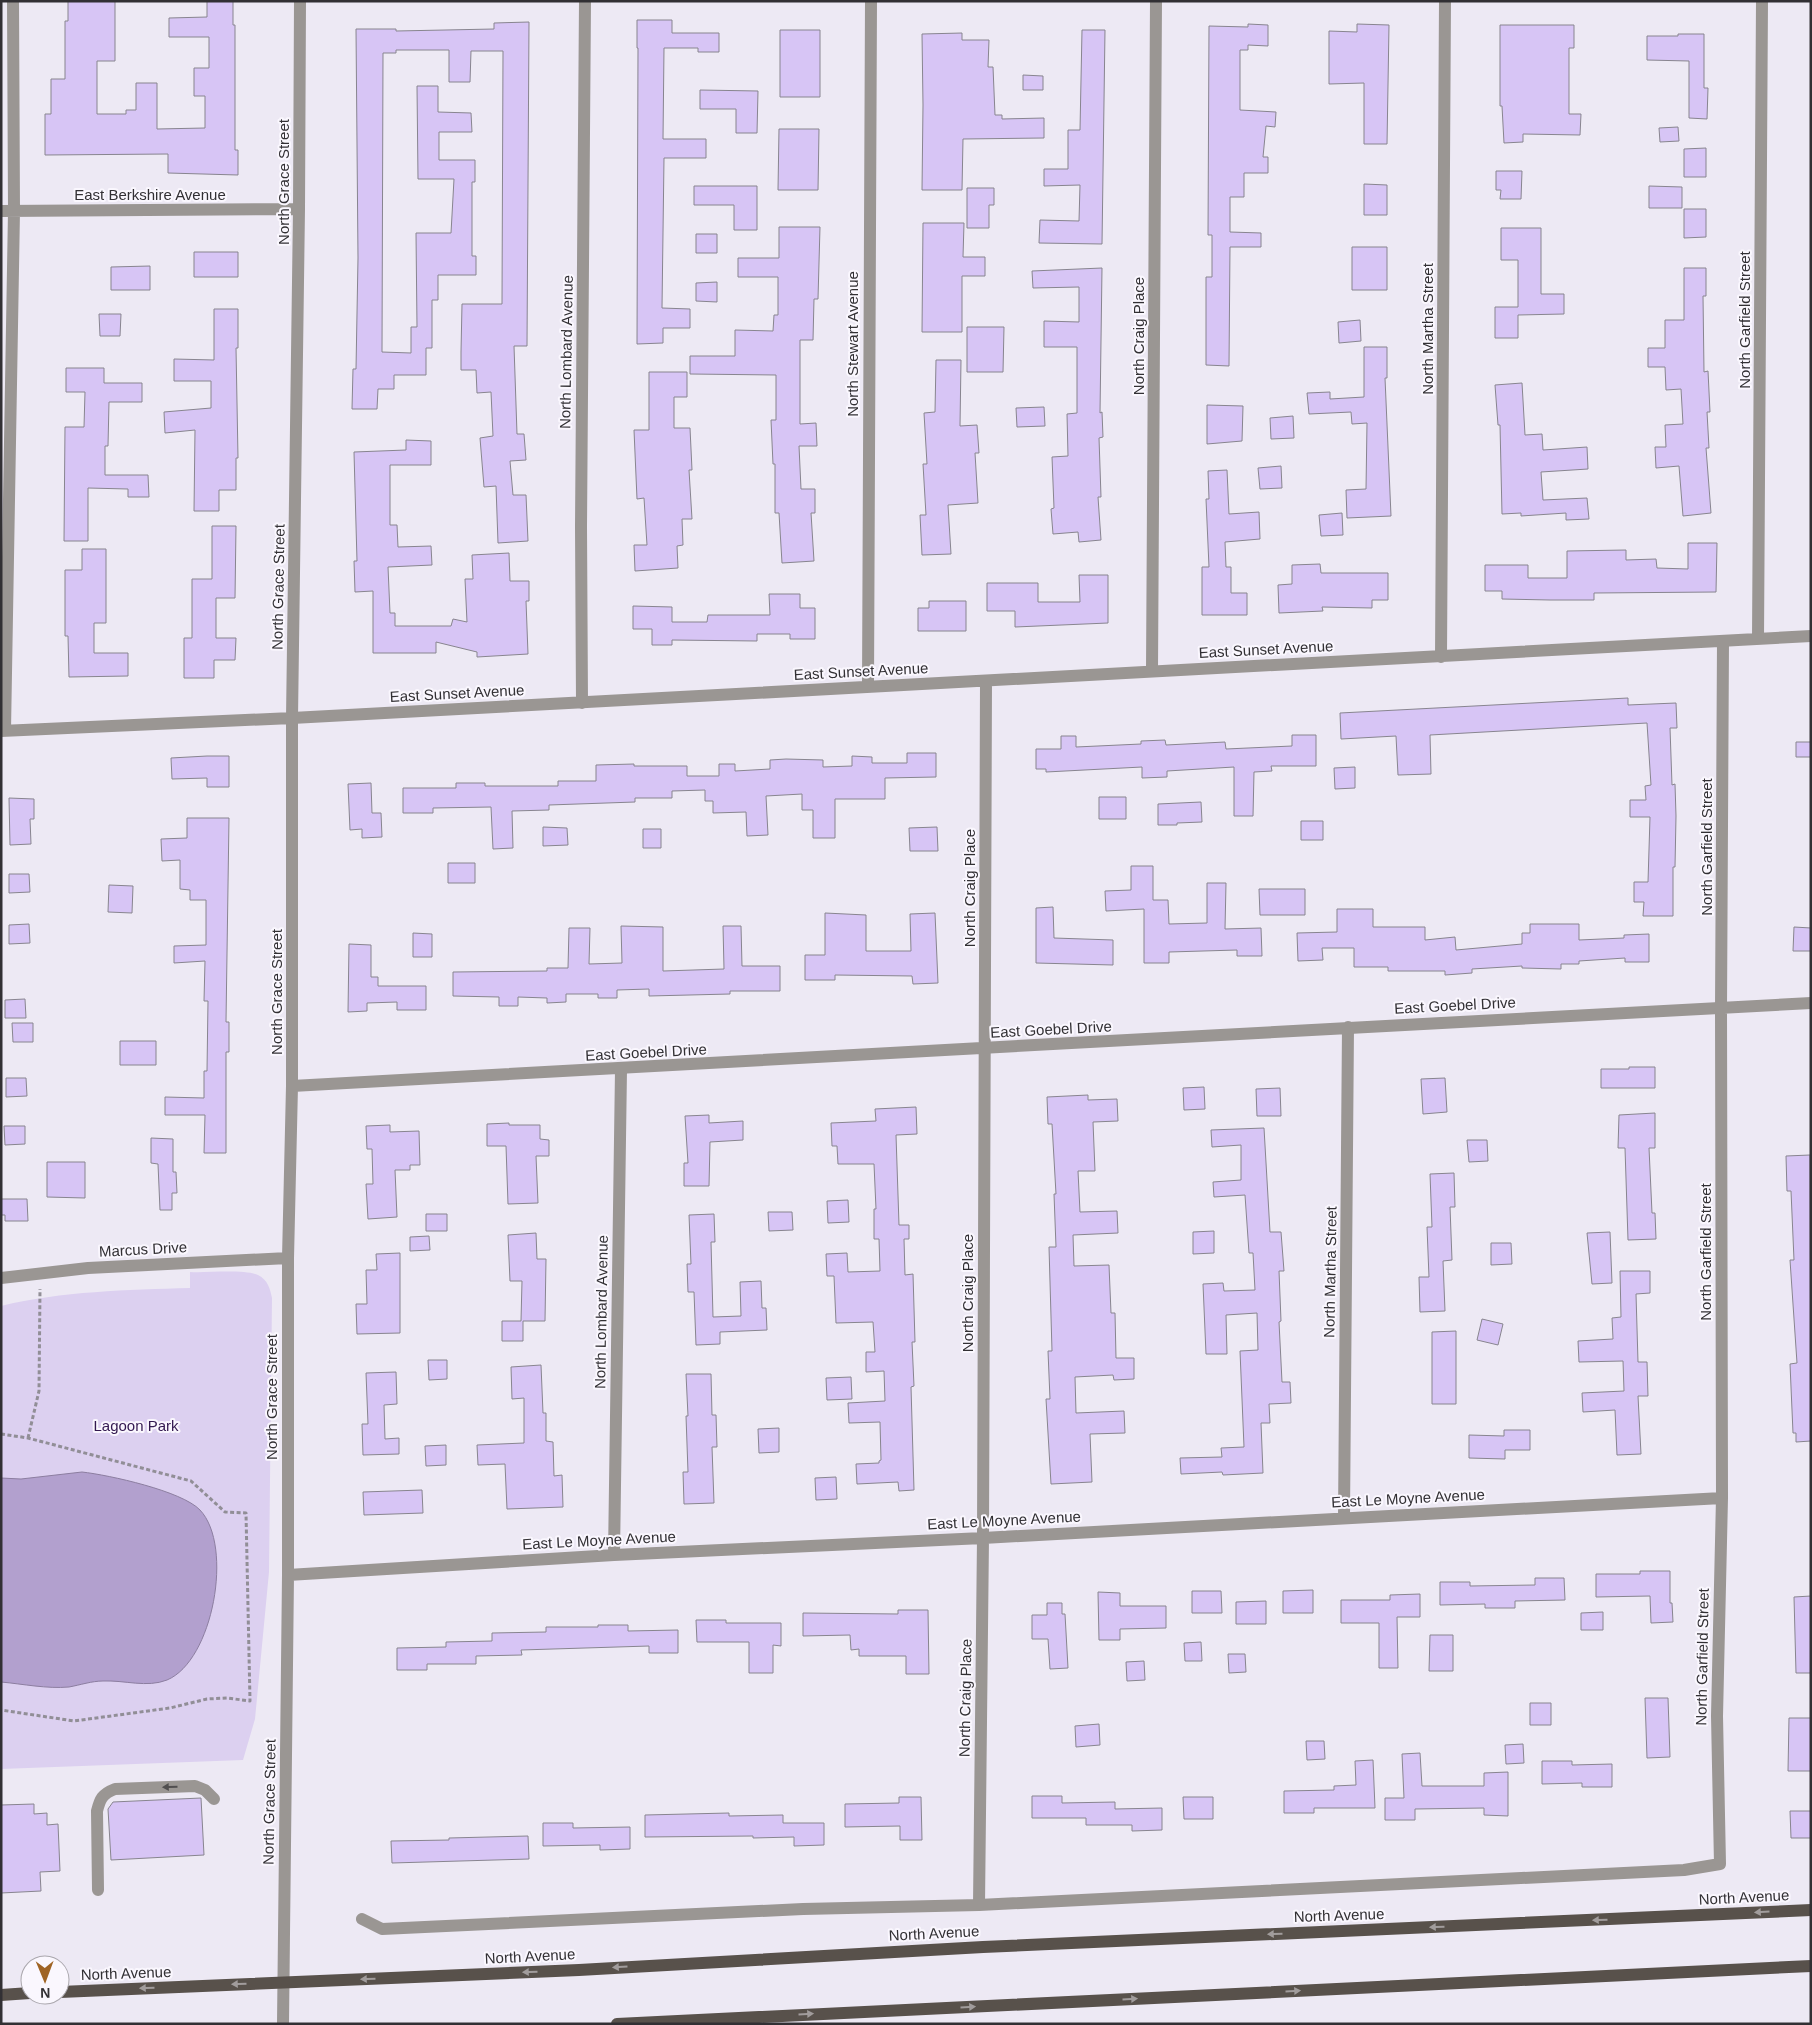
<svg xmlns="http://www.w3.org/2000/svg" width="1812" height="2025" font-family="Helvetica,sans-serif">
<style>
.green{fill:#dcd0f0}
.water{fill:#b2a0ce;stroke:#8c7ea0}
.building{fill:#d7c5f5;stroke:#88858f}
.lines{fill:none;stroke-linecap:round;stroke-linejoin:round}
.path{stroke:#918e96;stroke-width:3;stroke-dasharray:4 2.5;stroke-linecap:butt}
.minor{stroke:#9a9693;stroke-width:12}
.major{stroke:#58514b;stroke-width:12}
.oneway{fill:#514f50}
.oneway2{fill:#a19c9c}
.labels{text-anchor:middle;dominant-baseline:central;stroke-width:4;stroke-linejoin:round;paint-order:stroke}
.street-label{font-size:15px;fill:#323034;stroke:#faf7fe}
.park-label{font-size:15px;fill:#331950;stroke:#faf7fe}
</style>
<rect width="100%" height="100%" fill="#ede9f4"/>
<path class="green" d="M190,1272C207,1273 244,1269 258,1275C268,1280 270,1289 272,1298L269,1572L255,1719L243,1760L1,1769V1306C62,1291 127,1290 190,1288Z"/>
<path class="water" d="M82,1472C109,1475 182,1491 200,1510C234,1546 213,1661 167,1680C147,1688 124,1680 103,1681C92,1681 80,1685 69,1687C47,1689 23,1684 1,1682V1478L21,1479Z"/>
<path class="building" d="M68,1H115V61H97V114H126V110H136V83H157V129L205,128V96H194V68H209V37H169V18L207,17V1H233V25H235V150H238V175L168,173V154L45,155V114H51V79H65V21H68Z
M637,20H672V33H719V52H698V48H664L663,139H706V158H664L662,308L690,309V328H663V343L637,344L638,48H637Z
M529,22L527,346H514L517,434H524L526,460L510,461L513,495H526L528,541L498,543L496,486L484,487L480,438L493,436L491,392L477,393L476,370H461V352L462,304H502L503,51H471L470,82H449V50H396V53H383L382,352L411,353V327H417L416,233H451L454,179H418L417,86H438V112L471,113L472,132H439V160H475V182H472V256H476V275H438V300H432V348H426V375H394V389H378L377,409H352L353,369H356L358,258L356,29H396V31L494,29V23Z
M1248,24L1268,25V46L1248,45V50H1240V110L1276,112L1275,127L1266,126L1263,157H1268V173H1244V197H1230V232L1261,233V247H1230L1229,366L1206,365V277H1212V235H1208L1209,26L1248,27Z
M1357,24L1389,25L1387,144H1364V83L1329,84V31L1357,32Z
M1500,25H1574V48H1569V114H1581L1580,135L1523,134V142L1504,143L1502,106H1500Z
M780,30H820V97H780Z
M1082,30H1105L1102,244L1039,243L1040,220L1079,221L1080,185L1044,186V169H1068V130H1080Z
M962,33V40H989L988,67H993L995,115H1002V119L1044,118V138L963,139L962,190H922L923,105L922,34Z
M1678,34H1704V88H1708L1707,119L1689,118V61L1647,60V36H1678Z
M1023,75L1043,76V90H1023Z
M700,90L758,91L757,133H736V109H700Z
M1678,127L1679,141L1660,142L1659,128Z
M779,129H819L818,190H778Z
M1706,148V177H1684V149Z
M1496,171H1522L1521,199H1500L1501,190H1496Z
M1364,184L1387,185V215H1364Z
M694,186H757V230H734V205H694Z
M1649,186L1682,187V208H1649Z
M967,188H994V205H989V228H967Z
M1684,209H1706V237L1684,238Z
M923,223H964L963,257H985V276H962V332H922Z
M779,227H820L818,299H814L813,340H800V424L816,423L817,446H799L801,489H815V513H811L814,561L782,563L779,513H775V464H773L771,420H776V375L690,374V356H735V330L773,331L774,315H778V277H738V258H779Z
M1501,228H1541V294H1564V314L1518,315V338H1495V307H1518V260H1501Z
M696,234H717V253H696Z
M1352,247H1387V290H1352Z
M194,252H238V277H194Z
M150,266V290H111V267Z
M1102,268L1100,413L1102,412L1103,437L1099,438L1101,497H1098L1101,540L1079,542L1078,532L1053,534L1051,509L1054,508L1052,457L1068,456L1067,414L1077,413V347H1044V321L1079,322V287L1033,288L1032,271Z
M1684,268H1706V296H1703L1704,372L1708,371L1710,412H1707L1709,448H1706L1711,513L1683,516L1679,466L1656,468L1655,447H1666L1665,425L1683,424L1681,389L1666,390L1665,367H1648V348H1665V320H1684Z
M717,282V302L696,301V283Z
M214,309H238V348H236L238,458H236V490H219V511H194L195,430L165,433L164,412L211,408V381H174V359L214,360Z
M99,314H121L120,336H100Z
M1360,320L1361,341L1339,343L1338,322Z
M967,327H1004L1003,372H967Z
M1364,347H1387V378H1385L1391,516L1347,518L1346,490L1366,489L1367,423L1352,424L1351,412L1309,414L1307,393L1330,392V399L1364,397Z
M936,360H961L960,426L977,425L979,453H975L978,503L948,505L951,554L922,555L920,515H926L923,464H927L924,413L935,412Z
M66,368H104V383H142V402H109L108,446H105V475H148L149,497H128V489L88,488V541H64L65,427H84L85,392H66Z
M649,372H687V397H674V428H690L692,470H689L692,519H682L683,545L677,546L678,568L635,571L634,545H647L644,498L637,499L634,430H649Z
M1522,383L1525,435L1542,434L1543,450L1587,447L1588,469L1541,472L1543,500L1587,498L1589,519L1566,520V513L1521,516V513L1502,514L1500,425H1498L1495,385Z
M1207,405L1243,406L1242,441L1207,444Z
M1044,407L1045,426L1017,427L1016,408Z
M1293,416L1294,438L1271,439L1270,418Z
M406,440L431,441V465H390V525H397L398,547L431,546L432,565L388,567L390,613H395V626H451L453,619L467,622L465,579H473L472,555L509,553L510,581H529V601H526L528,654L477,657V652L436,642V653H373V591L355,592L354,561H357L354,452L406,450Z
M1281,466L1282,488L1260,489L1258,468Z
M1227,470L1229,514L1259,512L1260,539L1225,542L1226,567H1231V593H1247V615H1202V567H1209L1206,499H1209L1208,471Z
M1342,513L1343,535L1321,536L1319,515Z
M212,526H236L235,598H216V638H236L235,660H214V678H184V638H192V579H212Z
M1688,543H1717L1716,592L1594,593V600H1550L1502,599V591H1485V565H1528V578H1567V551L1626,550V560L1656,559L1657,568L1688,569Z
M82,549H106V623H94V653H128V676L69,677L68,636H65V570H82Z
M1320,564L1321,573H1388V600H1372V608L1322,607L1323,611L1279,613L1278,585L1292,584V565Z
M1079,575H1108V623L1015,627V611H987V583H1038V602H1080Z
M769,594H800V608H815V639H790V634H757V641L672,640V645H652V629H633V606L672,607V622H707L708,615H770Z
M929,601H966V631H918V608H929Z
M1628,698V705L1676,703L1677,728H1670L1672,785L1675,784L1676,816L1675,867H1673V916H1643L1644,902H1634V882H1648L1650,817H1630V800H1646L1645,786L1651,785L1647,723L1430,735L1431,774L1398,775L1396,736L1341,739L1340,713Z
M1292,735H1316V766H1271L1272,771L1254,772L1253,816H1234V767L1167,771V777L1142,778V767L1046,772V769H1036V749H1061V736H1076V747L1141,744V741L1165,740L1166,745L1225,742L1226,749L1292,746Z
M1796,742H1811V757H1796Z
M907,753H936V777L885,778V799H835V838H813V810H802V794L766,796L768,835L747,836L746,812L713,813V801H705V790L672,791V798H635V802L549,805V810L512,811L513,848L493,849L491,807L433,808V813H403V788H456V783H485V786H558V781H596V765L634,764V766H687V776H719V764H735V771L770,769V760L786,759L823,760V767L852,766V756L872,757V763H907Z
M207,756H229V787H207V778L172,779L171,758Z
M1355,767V788L1335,789L1334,768Z
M371,783L372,813H381L382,837L362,838V829L350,830L348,784Z
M1099,797H1126V819H1099Z
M9,798L34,799V819H30L31,844L10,845Z
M1201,802L1202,822L1177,823V825H1158V804Z
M187,818H229L226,1022H229V1052H226V1153H204L205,1115H165V1097L204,1098V1071H207L208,1001H204L205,961L174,963V946L206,945V900H190V890L180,889V860L162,861L161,839L187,838Z
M1301,821H1323V840H1301Z
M543,827L567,828L568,845L543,846Z
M937,827L938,851H910L909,828Z
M643,829H661V848H643Z
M448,863H475V883H448Z
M1131,866H1153V900H1168L1169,924L1207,923V883H1226L1225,929L1261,928L1262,956H1237V950L1169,952V963H1144V909L1106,911L1105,891L1131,890Z
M9,874H29L30,892L9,893Z
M109,885L133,886L132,913L108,912Z
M1259,889H1305V915H1260Z
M1053,907L1054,938L1113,940V965L1036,963V908Z
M1337,909H1373V927H1425V940L1455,937L1456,950L1522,944V933H1530V924H1579V940L1624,938V935L1649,934V962H1625V958L1579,961V964H1561V969L1522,968V966L1472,969V973L1445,975V971H1388V967H1354V948H1322L1323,960L1298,961L1297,933L1337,932Z
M825,913L866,915V951H911L910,914L935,913L938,983L913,984L912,976L835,975V980H805V955H825Z
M29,924L30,943L9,944V925Z
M621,926L663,927V971L724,969L723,926H741L742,966H780V991H730V994L649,996V989L617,990V998H598V994H566V1002L547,1003V998L518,997V1006H499V997L453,996V972L547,971V968H568L569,928H590L589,964L622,963Z
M1794,927L1811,928V951H1793Z
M413,933L432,934V957H413Z
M349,944L371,945V977H378V986H426V1010H397V1002L367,1003V1011L348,1012Z
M25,999L26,1018H5V1000Z
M12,1023H33V1042H13Z
M120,1041H156V1065H120Z
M1629,1067H1655V1088H1601V1069H1629Z
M6,1078H26L27,1096L6,1097Z
M1445,1078L1447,1112L1423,1114L1421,1079Z
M1204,1087L1205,1109L1184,1110L1183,1088Z
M1280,1088L1281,1116H1257L1256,1089Z
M1088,1095V1100L1117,1099L1118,1121L1093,1122L1095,1171H1078L1080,1212L1117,1211L1118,1233L1073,1235L1074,1266L1109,1265L1111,1313H1115L1116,1358H1134V1379L1114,1380L1113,1375L1075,1377L1076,1413L1124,1411L1125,1433L1090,1434L1092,1482L1051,1484L1046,1399H1050L1048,1351H1052L1049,1247H1056L1054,1194H1056L1052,1124H1048L1047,1097Z
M916,1107L917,1134L896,1135L899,1225H909V1239H904L905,1275L913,1274L915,1342H912L914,1386L911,1387L914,1490L899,1491L898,1482L857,1484L856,1464L879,1463V1461L881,1460L880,1422L849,1423L848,1403L885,1401L884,1371L866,1372V1352H875L873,1322L836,1323L834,1276H827L826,1254L847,1253L848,1272L880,1271L879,1239H874V1209H876L874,1164H838L837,1146H832L831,1123L876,1121L875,1109Z
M1655,1113V1148H1649L1652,1213H1655L1656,1239L1628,1240L1625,1148H1618L1619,1115Z
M709,1115V1123L743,1121V1140L710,1142L709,1186H684V1163H688L685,1116Z
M509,1123V1125H540V1139L549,1140V1156H536L538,1203L508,1204L506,1146H487V1124Z
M390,1125V1132L419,1131L420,1165H410V1170H395L397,1217L368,1219L366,1184H373L372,1149H367L366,1126Z
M4,1126H25V1144L5,1145Z
M1264,1128L1270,1232H1281L1284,1271H1279L1281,1321L1279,1322L1282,1382H1290L1291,1403L1269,1404L1270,1423H1261L1263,1473L1223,1475L1222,1472L1181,1474L1180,1458L1222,1457L1221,1448L1244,1447L1240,1351L1258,1350L1257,1313L1226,1315L1227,1354H1206L1203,1284L1223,1283L1224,1291L1255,1290L1253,1253H1249L1245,1195L1214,1197L1213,1182L1241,1180V1145L1212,1147L1211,1130Z
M151,1138L173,1139V1172H176L177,1193H172V1210H160L158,1164L151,1163Z
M1467,1140H1487L1488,1161L1469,1162Z
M1810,1155L1811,1441L1796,1442V1433H1793L1790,1364L1797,1363L1790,1260H1794L1791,1191H1787L1786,1156Z
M47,1162H85V1198L47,1197Z
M1454,1173L1455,1207H1450L1452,1260L1443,1261L1445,1311L1420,1312L1419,1277H1429L1427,1227H1432L1430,1174Z
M1,1199H27L28,1221H5V1215H1Z
M848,1200L849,1222L828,1223L827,1201Z
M768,1212H792L793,1230L769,1231Z
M426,1214H447V1231H426Z
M714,1214L715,1242H711L713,1317L741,1316L740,1282L761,1281L762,1308H766L767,1330L720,1332V1344L696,1345L694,1292H688L687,1264H691L689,1215Z
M1214,1231V1253L1193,1254V1232Z
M1610,1232L1612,1283L1592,1284L1587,1233Z
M536,1233L537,1259H546L545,1321H523V1341H502V1321H521L522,1281H510L508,1235Z
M429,1236L430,1250L410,1251V1237Z
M1491,1243H1511L1512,1264L1491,1265Z
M400,1253V1333L357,1334L356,1304H367L366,1270H377L376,1254Z
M1620,1271H1650V1293L1636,1294L1638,1362H1647L1648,1396H1638L1641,1454L1617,1455L1615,1410L1583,1412L1582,1393L1624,1391L1623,1361L1579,1362L1578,1341L1613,1339L1612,1318L1621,1317Z
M1482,1319L1503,1324L1498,1345L1477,1340Z
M1456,1331V1404H1432V1332Z
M428,1360H447V1379L429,1380Z
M541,1365L543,1413H546V1441L553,1442L554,1476L562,1475L563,1507L507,1509L505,1464L478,1465L477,1445L524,1443V1398L512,1399L511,1367Z
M396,1372L397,1404L384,1405L385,1439L399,1438V1454L363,1455L362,1424H368L366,1373Z
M686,1374H711L712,1415H716L717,1447H712L714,1503L684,1504L683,1472H688L686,1416H688Z
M851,1377L852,1399L827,1400L826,1378Z
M779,1428V1452L759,1453L758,1429Z
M1504,1430H1530V1450H1505V1459L1469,1458V1435L1504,1436Z
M446,1445V1465L426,1466L425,1446Z
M836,1477L837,1499L816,1500L815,1478Z
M422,1490L423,1513L364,1515L363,1492Z
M1640,1571H1670V1603H1672L1673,1622L1651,1623L1650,1596L1596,1597V1574H1640Z
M1535,1578H1564L1565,1600L1515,1601V1608H1485V1604L1440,1605V1582H1470V1586L1535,1585Z
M1313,1590V1613H1283V1591Z
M1192,1591H1221L1222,1613H1192Z
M1098,1592L1120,1593V1606H1166V1628L1120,1629V1640H1099Z
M1420,1594V1617H1397L1398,1668H1379V1623H1341V1600H1390V1595Z
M1811,1596V1673H1796L1794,1597Z
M1266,1601V1624H1236V1602Z
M1047,1603H1062V1614H1065L1068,1668L1050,1669L1048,1639H1032V1615H1047Z
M898,1610H928L929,1674H906V1656H859V1649L851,1650L850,1635L803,1636V1613L898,1614Z
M1603,1612V1630H1581V1613Z
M696,1620H726V1623H781V1646L773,1645V1673H749V1642H697Z
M598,1625H628V1631L678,1630V1653H649V1646L521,1650L522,1655L476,1656V1664H427V1670H397V1648L446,1647V1642L492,1641V1633L546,1632V1627H598Z
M1430,1635H1453V1671H1429Z
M1201,1642L1202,1661H1185L1184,1643Z
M1228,1654H1245L1246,1672L1229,1673Z
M1144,1661L1145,1680L1127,1681L1126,1662Z
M1645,1698H1668L1670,1757L1647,1758Z
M1530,1703H1551V1725H1530Z
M1789,1718H1811V1771H1788Z
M1099,1724L1100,1745L1076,1747L1075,1726Z
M1306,1741H1324L1325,1759L1307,1760Z
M1523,1744L1524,1763L1506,1764L1505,1745Z
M1420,1753L1422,1786H1484V1773L1508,1772V1816L1484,1815V1808L1415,1809V1820H1385V1798H1404L1402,1754Z
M1373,1760L1375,1808H1314V1813H1284V1791L1334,1790V1786L1356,1785L1355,1761Z
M1542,1761H1572V1765L1612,1764V1787H1582V1783L1542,1784Z
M1032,1796H1062V1803L1115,1802V1809L1162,1808V1830L1132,1831V1825H1086V1818H1032Z
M899,1797H921L922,1840H900V1826L845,1827V1804L899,1803Z
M1183,1797H1213V1819H1184Z
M201,1798L204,1855L111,1860L108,1809L113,1802Z
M34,1804V1814L47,1813V1825L58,1824L60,1871L40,1872L41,1891L1,1893V1805Z
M1790,1811H1811V1838H1791Z
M729,1813V1816L783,1815V1823H824V1845L794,1846V1837L753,1838V1836L645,1837V1815Z
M543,1823H573V1828L630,1827V1849L600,1850V1845L543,1846Z
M528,1836L529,1859L392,1863L391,1841L449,1840V1838Z"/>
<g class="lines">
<path class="path" d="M1,1434L28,1438L191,1481L225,1512L246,1513L250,1701L227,1698L207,1699L170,1708L74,1721L1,1710
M28,1438L39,1391L40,1289"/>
<path class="minor" d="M1,211L299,209
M1758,639L1762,1
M1441,657L1445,1
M1152,671L1156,1
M868,687L871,1
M582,703L581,527L585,1
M1,731L292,718L1811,636
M5,731L14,211L13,1
M292,1086C799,1061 1304,1027 1811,1003
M1,1278L88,1268L288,1258
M1344,1517L1348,1027
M614,1555L621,1070
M288,1575L614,1555L983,1538L1722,1498
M98,1890L97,1811C100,1799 102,1794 115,1789L195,1786L205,1790L214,1799
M979,1905L983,1538L986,681
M362,1919L382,1929L803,1909L979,1905L1684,1870L1720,1864L1717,1716L1722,1498L1721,1008L1723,641
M283,2024L288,1575V1258L292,1086V718L299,209L300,1"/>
<path class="major" d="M60,1992L579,1970L983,1947L1811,1910
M1,1995L30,1993
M617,2024L1811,1966"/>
</g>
<defs><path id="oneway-solid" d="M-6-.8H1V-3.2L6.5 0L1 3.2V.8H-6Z" transform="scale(1.25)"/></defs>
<use class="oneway" href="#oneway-solid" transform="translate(170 1787) rotate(178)"/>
<g class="oneway2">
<use href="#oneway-solid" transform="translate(1762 1912) rotate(177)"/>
<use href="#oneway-solid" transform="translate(1600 1920) rotate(178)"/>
<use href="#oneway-solid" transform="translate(1437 1927) rotate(178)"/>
<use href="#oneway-solid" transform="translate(1275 1934) rotate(178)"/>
<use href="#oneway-solid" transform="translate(620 1967) rotate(177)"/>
<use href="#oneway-solid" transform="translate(530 1972) rotate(178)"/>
<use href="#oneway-solid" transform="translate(368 1979) rotate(178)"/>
<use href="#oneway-solid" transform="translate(239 1984) rotate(178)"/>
<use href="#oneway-solid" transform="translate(147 1988) rotate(178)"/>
<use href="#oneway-solid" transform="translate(1293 1991) rotate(-3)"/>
<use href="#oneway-solid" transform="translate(1130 1999) rotate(-3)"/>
<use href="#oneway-solid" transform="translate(968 2007) rotate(-3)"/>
<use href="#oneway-solid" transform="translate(806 2014) rotate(-3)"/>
</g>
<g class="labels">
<g class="street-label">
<text transform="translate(283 182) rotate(-90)">North Grace Street</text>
<text x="150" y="194">East Berkshire Avenue</text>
<text transform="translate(1744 320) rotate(-90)">North Garfield Street</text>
<text transform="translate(1427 329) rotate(-90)">North Martha Street</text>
<text transform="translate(1138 336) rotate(-90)">North Craig Place</text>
<text transform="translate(852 344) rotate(-90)">North Stewart Avenue</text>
<text transform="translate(566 352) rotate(-89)">North Lombard Avenue</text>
<text transform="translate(278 587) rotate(-89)">North Grace Street</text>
<text transform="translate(1266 649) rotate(-3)">East Sunset Avenue</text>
<text transform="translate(861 671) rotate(-3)">East Sunset Avenue</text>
<text transform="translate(457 693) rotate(-3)">East Sunset Avenue</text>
<text transform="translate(1706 847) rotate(-90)">North Garfield Street</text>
<text transform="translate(969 888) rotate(-90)">North Craig Place</text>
<text transform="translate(276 992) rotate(-90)">North Grace Street</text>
<text transform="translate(1455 1005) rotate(-3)">East Goebel Drive</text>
<text transform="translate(1051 1029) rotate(-3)">East Goebel Drive</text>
<text transform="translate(646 1052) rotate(-3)">East Goebel Drive</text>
<text transform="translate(143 1249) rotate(-3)">Marcus Drive</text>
<text transform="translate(1705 1252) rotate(-90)">North Garfield Street</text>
<text transform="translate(1330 1272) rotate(-89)">North Martha Street</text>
<text transform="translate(967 1293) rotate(-90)">North Craig Place</text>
<text transform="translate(601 1312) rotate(-89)">North Lombard Avenue</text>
<text transform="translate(271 1397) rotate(-90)">North Grace Street</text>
<text transform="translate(1408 1498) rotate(-3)">East Le Moyne Avenue</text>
<text transform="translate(1004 1520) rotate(-3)">East Le Moyne Avenue</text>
<text transform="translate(599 1540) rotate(-3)">East Le Moyne Avenue</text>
<text transform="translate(1702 1657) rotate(-89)">North Garfield Street</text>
<text transform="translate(965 1698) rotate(-89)">North Craig Place</text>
<text transform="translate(269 1802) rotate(-89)">North Grace Street</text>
<text transform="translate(1744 1897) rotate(-3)">North Avenue</text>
<text transform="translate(1339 1915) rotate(-2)">North Avenue</text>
<text transform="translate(934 1933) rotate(-3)">North Avenue</text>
<text transform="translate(530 1956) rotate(-3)">North Avenue</text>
<text transform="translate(126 1973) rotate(-2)">North Avenue</text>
</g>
<g class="park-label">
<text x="136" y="1425">Lagoon Park</text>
</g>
</g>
<rect width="1812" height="2025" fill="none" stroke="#323034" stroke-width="5"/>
<g transform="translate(45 1980) rotate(179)"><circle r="24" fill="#faf7fe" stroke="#aaa7ad"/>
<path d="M0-4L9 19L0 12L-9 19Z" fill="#9f6425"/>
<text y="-8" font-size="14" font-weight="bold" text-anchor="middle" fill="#323034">N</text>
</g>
</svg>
